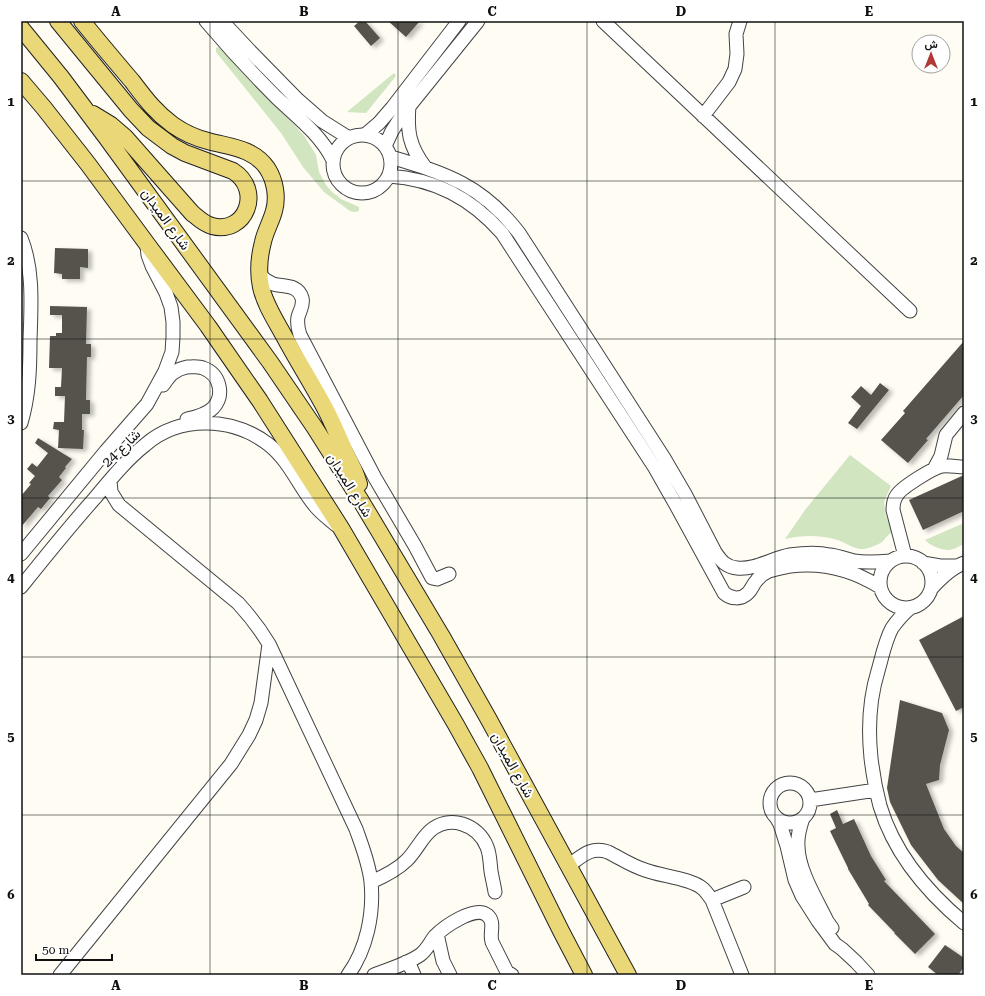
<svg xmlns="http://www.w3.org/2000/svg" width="985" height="996" font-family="'Roboto Serif',Vazirmatn,serif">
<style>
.green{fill:#d0e5c0}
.building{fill:#57524d;filter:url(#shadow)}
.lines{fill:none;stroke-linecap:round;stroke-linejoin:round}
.minor-casing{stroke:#434343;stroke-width:15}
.major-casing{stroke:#212121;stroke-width:18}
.minor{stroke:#fff;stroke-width:13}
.major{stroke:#ead777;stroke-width:16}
.grid{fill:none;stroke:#101010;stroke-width:1;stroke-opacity:0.55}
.labels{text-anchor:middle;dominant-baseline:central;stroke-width:4;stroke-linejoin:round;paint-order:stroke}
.street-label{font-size:14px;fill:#101010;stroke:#fff}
.neatline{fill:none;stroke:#101010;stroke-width:1.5}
.grid-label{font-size:13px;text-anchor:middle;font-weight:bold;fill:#101010}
</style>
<defs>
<filter id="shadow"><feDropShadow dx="4" dy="2.5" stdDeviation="2" flood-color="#0004"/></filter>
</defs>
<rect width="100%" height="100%" fill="#fefcf3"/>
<path class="green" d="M218,47L222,50L287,116L305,137L316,155L319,172L326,185L331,191L341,199L359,207V211L354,212L350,211L324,192L303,167L281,133L216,52V48Z
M394,73L396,76L366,113L347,112Z
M850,455L891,486L884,502L886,516L894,531C888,534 886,538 882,542C878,545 869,548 864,549C855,550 846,543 838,540C820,535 802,535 785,539L805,510Z
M964,523V544C960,546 953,550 949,550C941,550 929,545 925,540Z"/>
<path class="building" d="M360,21H365L380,38L371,46L354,26Z
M388,21H420L406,37Z
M55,248L88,249V268L80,267V279H62V274L54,273Z
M50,306L87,307L86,344H91V357H87L86,400H90V414H82V430H84L83,449L58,448L59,430L53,429L54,422H64L65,396H55V387H61L62,368H49L50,336H56V333H62V315H50Z
M964,341V395L926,439L928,440L908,463L881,440L905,413L903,411Z
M880,383L889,390L857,429L848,423L861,406L851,397L861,386L871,395Z
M38,438L72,459L65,467L66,468L59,477L62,480L48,496L50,498L41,509L38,507L21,527V496L31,484L29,483L35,476L27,469L32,463L37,467L48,453L35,443Z
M964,475V511L923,530L909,500Z
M964,616V707L956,711L919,640Z
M900,700L942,713L949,730L940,765L939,780L926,784L944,829L956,846L964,853V904L938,880L911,845L890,802L887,788Z
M837,810L843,824L854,819L871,856L886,880L884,881L935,934L915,954L894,933H895L868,905L869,904L848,869V868L830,831L836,828L830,814Z
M945,945L964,958V967L958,975H938L928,967Z"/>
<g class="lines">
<g class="minor-casing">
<path id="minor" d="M206,21C228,47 252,73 276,97C297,117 320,134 333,160
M222,21L250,51L298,100L322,121L349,138
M603,21L910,311
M409,106C407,131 409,146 425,167
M703,116L729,82L735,69L737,54L736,34L740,21
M365,135L379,123L392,108L459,21
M333 164a29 29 0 1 1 58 0a29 29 0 1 1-58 0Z
M385,146L392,131L403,114L478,21
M391,157C447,174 482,185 519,233L664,458L685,494L715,552C721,561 726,567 737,568C755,570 773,558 790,555C803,553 817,552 830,555C838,556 846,559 854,561C866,563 879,562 891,561
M389,176C435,179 471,198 502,233L655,468L676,505L724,593C731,599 741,600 748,593C752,589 753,584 757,580C760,576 764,573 769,571C776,569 783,567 790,566C822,562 853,570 880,587
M21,238C34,270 31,307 30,341C30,369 29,396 21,423
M260,275C264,279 268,282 273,284C284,287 298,284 302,298C304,305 300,310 298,317C297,323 298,329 300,335L375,478L415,546L432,578L437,579L449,574
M163,385C166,381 169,376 173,373C177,370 182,368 187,367C192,367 198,366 203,368C220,374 225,395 213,408C206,415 196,417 187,419
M934,469L941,456L946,435L964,413
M110,481L111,492L119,505L238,603C250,616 260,629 269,644L356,829C362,846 369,863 371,882C374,913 367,949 348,975
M21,554L106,451L147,404L165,371L172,352L173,337V322L171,307L166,293L152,266L148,255L147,246
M905,556L893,510C893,505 894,499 897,495C902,487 933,468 942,466C949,465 957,467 964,467
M880 582a26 26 0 1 1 52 0a26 26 0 1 1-52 0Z
M923,563L940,566H956
M21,587C45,557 69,527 95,498C110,480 126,460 145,445C180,415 232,417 268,444C290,461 299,487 316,507C322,514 329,519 336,525
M931,589C940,579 951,568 964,563
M910,608C903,614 897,621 892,628C885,641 882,657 878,671C869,700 868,729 871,758C873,775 876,791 880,806C894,853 927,892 964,923
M770 803a20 20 0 1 1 40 0a20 20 0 1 1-40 0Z
M810,800L876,790
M803,818C800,827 797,836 798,846C798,870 817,900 827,921L832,928
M777,819L780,824L787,846L795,880L802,896L818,921L835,944L842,949L856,962L868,975
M568,866C582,856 591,846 608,852C620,858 632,866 645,870C660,876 690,878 702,888C706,891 709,896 712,900L742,975
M371,882C385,876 397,870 407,860C416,851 421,839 430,831C449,814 478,824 487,847C490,854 490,863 491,871C492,878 494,885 495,892
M712,900L744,887
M437,934L443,961L450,975
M406,962L411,968L414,975
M60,975L231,764L249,735L256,720L261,703L269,644
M374,975C389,969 407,964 420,955C427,950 430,942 435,936C444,927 475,905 487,915C496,922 489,933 492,942L507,972L512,975"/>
</g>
<g class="major-casing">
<path id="major" d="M58,21L131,110L148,128L172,146L185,153L233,171C263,190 246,235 212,226C204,224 198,218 192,213L125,137L111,125L93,114
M82,21C98,41 115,61 132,81C145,98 155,112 173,125C183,132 196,138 208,141C230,147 253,148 267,168C275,180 278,197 274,211C271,222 265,232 263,242C259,257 258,273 261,287C265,305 276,321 284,336C298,362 314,387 327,412C334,426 340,440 346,454C351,463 356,474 359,484
M21,28L61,77L106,137L270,362L315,428L361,501L441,635L488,718L628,975
M21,81L44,108L88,164L147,244L208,326L260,401L341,528L455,723L480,768L561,931L584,975"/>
</g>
<use href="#minor" class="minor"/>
<use href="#major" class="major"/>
</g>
<path class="grid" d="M210,21V975M398,21V975M587,21V975M775,21V975M21,181H964M21,339H964M21,498H964M21,657H964M21,815H964"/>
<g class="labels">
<g class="street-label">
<text transform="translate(166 219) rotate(54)">شارع الميدان</text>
<text transform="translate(121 448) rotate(-44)">شارع 24</text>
<text transform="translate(350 485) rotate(58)">شارع الميدان</text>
<text transform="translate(513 765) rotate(61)">شارع الميدان</text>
</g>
</g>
<rect width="985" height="996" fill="none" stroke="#ffffff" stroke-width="44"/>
<g transform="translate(931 54)"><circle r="19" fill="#ffffff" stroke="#9f9f9f"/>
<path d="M0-3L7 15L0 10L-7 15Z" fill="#b13936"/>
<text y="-6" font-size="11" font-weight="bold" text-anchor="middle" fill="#101010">ش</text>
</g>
<path d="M36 954v6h76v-6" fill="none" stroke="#101010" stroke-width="2"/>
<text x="42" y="954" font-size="12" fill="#101010" stroke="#ffffff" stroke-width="3" paint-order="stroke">50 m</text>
<rect x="22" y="22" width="941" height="952" class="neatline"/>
<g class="grid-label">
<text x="116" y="16">A</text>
<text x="304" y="16">B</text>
<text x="492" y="16">C</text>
<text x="681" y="16">D</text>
<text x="869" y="16">E</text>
<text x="11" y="106">1</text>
<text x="974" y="106">1</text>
<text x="11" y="265">2</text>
<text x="974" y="265">2</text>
<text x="11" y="423">3</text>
<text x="974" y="423">3</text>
<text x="11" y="582">4</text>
<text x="974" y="582">4</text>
<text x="11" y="741">5</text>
<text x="974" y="741">5</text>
<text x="11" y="899">6</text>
<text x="974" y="899">6</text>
<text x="116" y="990">A</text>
<text x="304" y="990">B</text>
<text x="492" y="990">C</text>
<text x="681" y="990">D</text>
<text x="869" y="990">E</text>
</g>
</svg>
